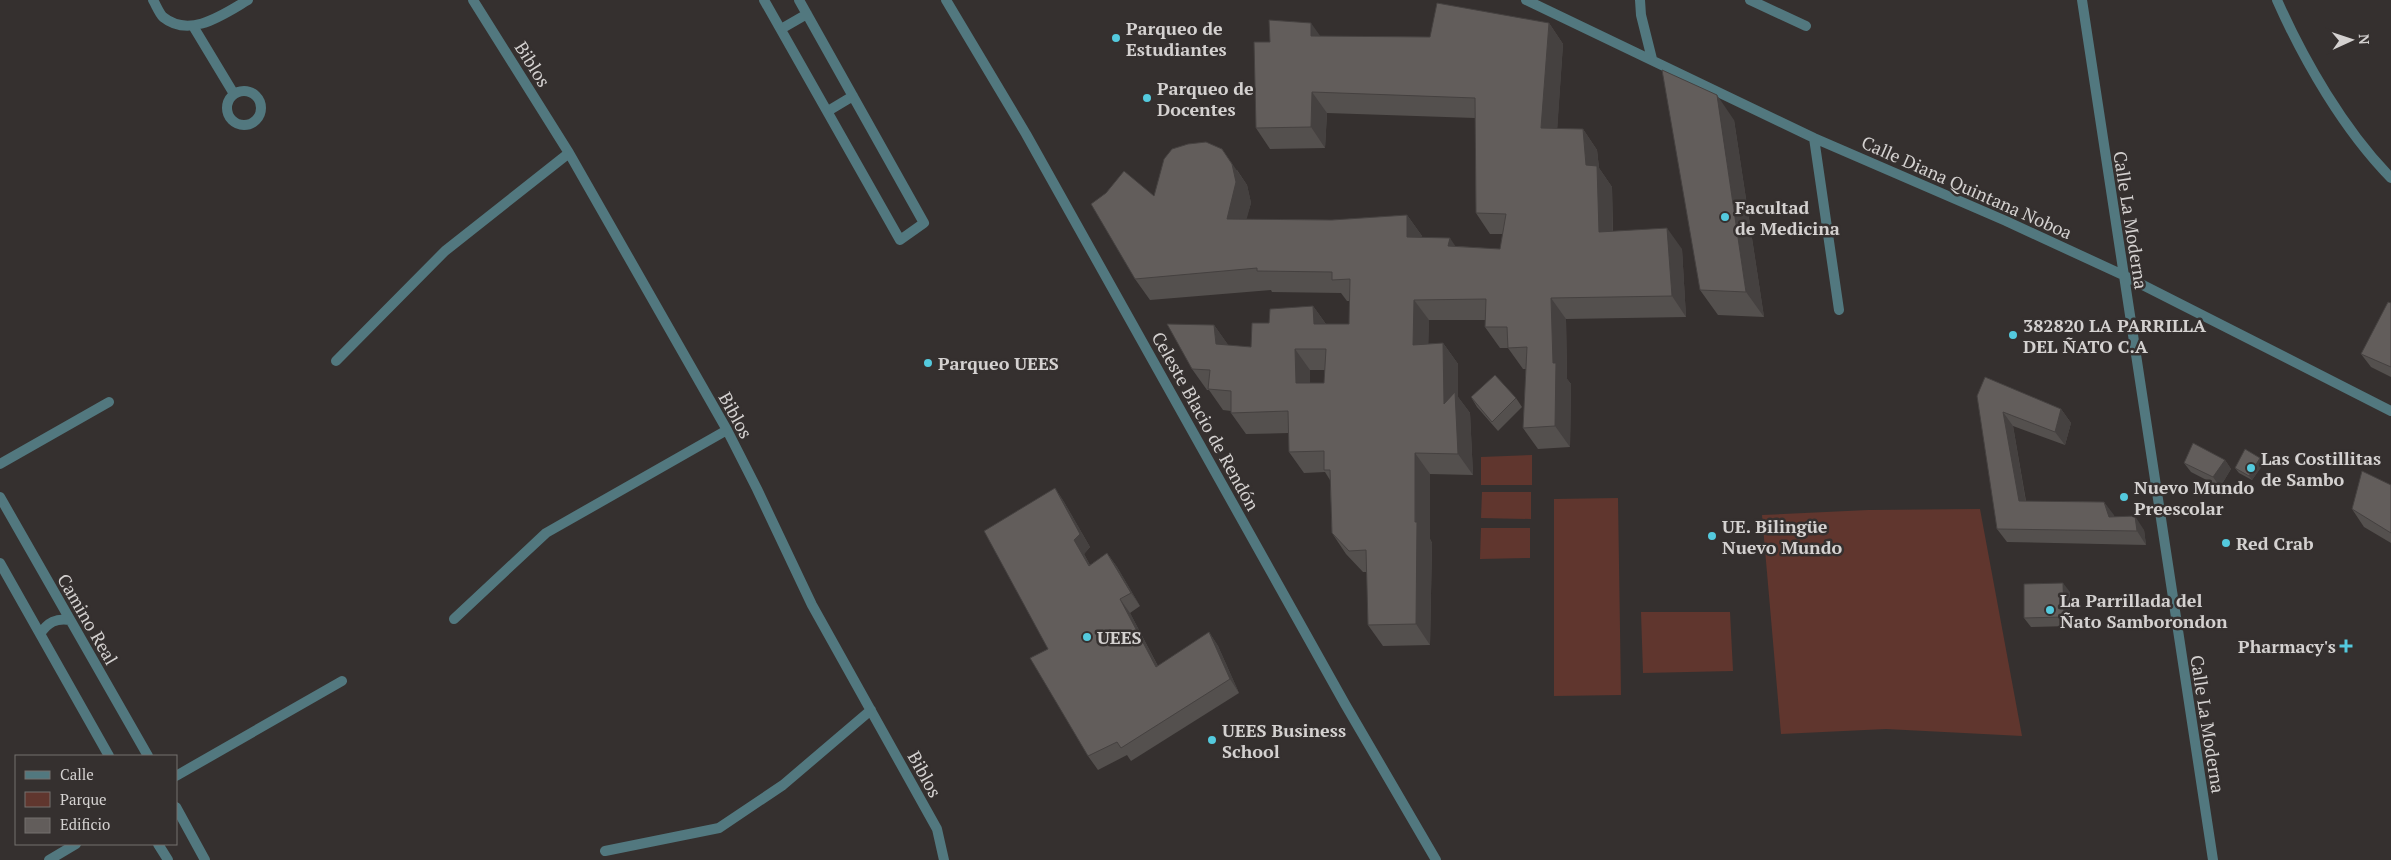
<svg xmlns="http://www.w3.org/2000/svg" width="2391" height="860" font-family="'PT Serif',serif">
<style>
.green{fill:#60362e}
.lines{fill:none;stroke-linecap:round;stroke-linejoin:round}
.minor{stroke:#52787f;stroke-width:10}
.wall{fill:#54504e;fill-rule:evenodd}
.shaded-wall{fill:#454140}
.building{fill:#625d5b;stroke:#454140;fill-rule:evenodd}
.poi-dot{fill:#54cade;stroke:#35302f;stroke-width:2}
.labels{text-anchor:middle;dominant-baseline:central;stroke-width:5;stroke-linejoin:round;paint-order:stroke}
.poi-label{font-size:18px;font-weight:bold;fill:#d4d1d0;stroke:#35302f;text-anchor:start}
.street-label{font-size:18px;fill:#d4d1d0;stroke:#35302f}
</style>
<rect width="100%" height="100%" fill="#35302f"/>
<path class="green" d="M1532,455V485H1481V457Z
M1482,492H1531V519L1481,518Z
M1618,498L1621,695L1554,696V499Z
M1980,509L2022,736L1886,729L1781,734L1762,515L1868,510Z
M1481,528H1530V558L1480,559Z
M1641,612H1730L1733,671L1643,673Z"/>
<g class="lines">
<path class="minor" d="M153,0C156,5 159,13 163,17C190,39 224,14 248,0
M473,0L569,153L727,430L757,489L812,605L937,829L944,860
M764,0L900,240L924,223L799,0
M946,0L1026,134L1345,704L1436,860
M1526,0L1814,138L2006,221L2123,275L2391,411
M1640,0L1641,15L1652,59
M1750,0L1806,26
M2082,0L2213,860
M2277,0C2304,61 2344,130 2391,178
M193,26L234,94
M781,29L807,14
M227 108a17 17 0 1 1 34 0a17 17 0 1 1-34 0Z
M828,111L853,96
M1814,138L1839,310
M336,361L445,251L569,153
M0,464L109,402
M0,497L148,756
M0,563L109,756
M454,619L546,533L727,430
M40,634C48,622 56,618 70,620
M176,776L342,681
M176,807L205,860
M158,844L168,860
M605,851L719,828L783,785L871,710
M49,860L76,844"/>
</g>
<path class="wall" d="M1549,23L1563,44L1557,129H1583L1597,150L1599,168L1612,187L1613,231L1682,249L1686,317L1566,319L1567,379L1571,384L1570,447L1538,449L1523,428L1526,369H1523L1508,348H1500L1485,327L1486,320H1429L1428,344L1443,343L1458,364V397L1470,413L1473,475L1430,474V539L1432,543L1430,645L1383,646L1368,625L1367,572H1363L1346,554L1332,533L1330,480L1325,472L1304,473L1289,452V433L1246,434L1231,413V411L1223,410L1209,390H1207L1192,369L1214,325L1228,345L1251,347L1269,323L1313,306L1326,324H1349V301H1347L1341,293L1272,292L1271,290L1150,300L1135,279L1154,196L1237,170L1247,185L1251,203L1246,219L1332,220L1407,215L1422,236V237L1455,246L1500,249L1503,234H1490L1476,213L1475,118L1327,113L1325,148L1270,149L1256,128L1270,42L1321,36L1430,37ZM1310,370H1325L1324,383H1310Z
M1734,120L1764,317L1718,315L1700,290Z
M2391,303V377L2371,367L2361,354Z
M1985,377L2061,409L2071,423L2065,445L2013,426L2026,501L2104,502L2114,517L2144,530L2146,545L2007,542L1997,529Z
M1471,397L1516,398L1522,407L1498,431L1477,407Z
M2225,460L2231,469L2220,487L2191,472L2184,463Z
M2264,463L2252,480L2239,473L2235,468Z
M2391,485V543L2364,527L2352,509Z
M1055,488L1064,502L1090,547L1084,554L1090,565L1107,553L1117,567L1140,606L1130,613L1158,666L1209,632L1218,646L1239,693L1131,761L1127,755L1098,770L1088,756Z
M2070,592V626L2031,627L2024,618Z"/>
<path class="shaded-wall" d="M1311,23L1326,44L1311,36Z
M1549,23L1563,44L1556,149L1541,128Z
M1312,92L1327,113L1325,148L1311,127Z
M1717,95L1734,120L1764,317L1746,292Z
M1583,129L1597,150L1599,168L1612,187L1613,253L1599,232L1586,165Z
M1222,149L1247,185L1251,203L1241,240L1227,219Z
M1407,215L1422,236L1421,258L1407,237Z
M1667,228L1682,249L1686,317L1672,296Z
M1450,238L1464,259L1448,246Z
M1551,298L1566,319L1567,379L1571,384L1570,447L1555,426Z
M1414,300L1429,320L1428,366L1413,345Z
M1313,306L1328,327L1314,324Z
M1214,325L1229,346L1216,344Z
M1443,343L1458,364V397L1470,413L1473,475L1458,454L1444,404Z
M1295,349L1310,370V404L1296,383Z
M2061,409L2071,423L2065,445L2055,432Z
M2003,412L2013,426L2028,515L2019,501Z
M1415,453L1430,474V539L1432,543L1430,645L1416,624Z
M2260,458L2264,463L2252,480L2249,476Z
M2225,460L2231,469L2220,487L2213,477Z
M1055,488L1064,502L1090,547L1084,554L1098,580L1089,566L1074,540Z
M2104,502L2114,515L2118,531L2109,517Z
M2135,516L2144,530L2146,545L2137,531Z
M1107,553L1117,567L1140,606L1131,593Z
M2063,583L2070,592V626L2064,617Z
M1120,599L1130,613L1165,680L1156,667Z
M1209,632L1218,646L1239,693L1230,679Z"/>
<path class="building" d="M1437,3L1549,23L1541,128L1583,129L1586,165L1597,166L1599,232L1667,228L1672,296L1551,298L1553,363H1556L1555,426L1523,428L1527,347L1508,348L1507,327H1485L1486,299L1414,300L1413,345L1443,343L1444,404L1455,392L1458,454L1415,453V522H1417L1416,624L1368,625L1366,550L1349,551L1332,533L1330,470H1324V451L1289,452L1288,411L1231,413V391L1208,389L1210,370L1192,369L1167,324L1214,325L1216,344L1251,347L1252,323H1269L1270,309L1313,306L1314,324H1349L1350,279L1332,280V272L1257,271V268L1135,279L1091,204L1106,193L1124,171L1154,196L1164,159L1172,149L1188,144L1206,142L1222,149L1232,164L1236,182L1227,219L1332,220L1407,215V237L1450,238L1448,246L1500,249L1506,214L1476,213L1475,98L1312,92L1311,127L1256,128L1254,42H1270L1269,20L1311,23V36L1430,37ZM1295,349H1326L1324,383H1296Z
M1662,70L1717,95L1746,292L1700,290Z
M2388,302L2391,303V367L2361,354Z
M1495,375L1516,398L1492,422L1471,397Z
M1985,377L2061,409L2055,432L2003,412L2019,501L2104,502L2109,517L2135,516L2137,531L1997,529L1977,396Z
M2193,443L2225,460L2213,477L2184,463Z
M2245,449L2260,458L2249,476L2235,468Z
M2362,471L2391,485V533L2352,509Z
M1055,488L1080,534L1074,540L1089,566L1107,553L1131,593L1120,599L1156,667L1209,632L1230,679L1121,748L1117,742L1088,756L1030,658L1048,649L984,531Z
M2063,583L2064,617L2024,618V584Z"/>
<g class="poi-dot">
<circle cx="1116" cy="38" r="5"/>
<circle cx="1147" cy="98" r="5"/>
<circle cx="1725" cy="217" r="5"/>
<circle cx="2013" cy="335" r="5"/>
<circle cx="928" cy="363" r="5"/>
<circle cx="2251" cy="468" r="5"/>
<circle cx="2124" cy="497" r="5"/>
<circle cx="1712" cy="536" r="5"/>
<circle cx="2226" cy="543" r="5"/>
<circle cx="2050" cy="610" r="5"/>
<circle cx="1087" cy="637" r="5"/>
<path d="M2343.5 638.5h5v5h5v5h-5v5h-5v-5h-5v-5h5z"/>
<circle cx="1212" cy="740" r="5"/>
</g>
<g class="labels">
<g class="poi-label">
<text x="1126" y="28">Parqueo de<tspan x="1126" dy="21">Estudiantes</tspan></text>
<text x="1157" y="88">Parqueo de<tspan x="1157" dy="21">Docentes</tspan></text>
<text x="1735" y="207">Facultad<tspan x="1735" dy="21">de Medicina</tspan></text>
<text x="2023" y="325">382820 LA PARRILLA<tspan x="2023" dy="21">DEL ÑATO C.A</tspan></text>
<text x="938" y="363">Parqueo UEES</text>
<text x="2261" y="458">Las Costillitas<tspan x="2261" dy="21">de Sambo</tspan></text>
<text x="2134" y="487">Nuevo Mundo<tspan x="2134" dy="21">Preescolar</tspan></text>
<text x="1722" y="526">UE. Bilingüe<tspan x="1722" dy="21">Nuevo Mundo</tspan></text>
<text x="2236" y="543">Red Crab</text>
<text x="2060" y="600">La Parrillada del<tspan x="2060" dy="21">Ñato Samborondon</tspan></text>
<text x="1097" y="637">UEES</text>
<text x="2336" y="646" text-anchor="end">Pharmacy's</text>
<text x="1222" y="730">UEES Business<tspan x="1222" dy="21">School</tspan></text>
</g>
<g class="street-label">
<text transform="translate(533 64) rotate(58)">Biblos</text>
<text transform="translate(1967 187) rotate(24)">Calle Diana Quintana Noboa</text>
<text transform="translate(2131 220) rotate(81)">Calle La Moderna</text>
<text transform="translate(736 415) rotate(61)">Biblos</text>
<text transform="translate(1206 421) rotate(61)">Celeste Blacio de Rendón</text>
<text transform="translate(88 619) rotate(60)">Camino Real</text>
<text transform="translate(2208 724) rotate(81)">Calle La Moderna</text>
<text transform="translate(925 774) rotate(61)">Biblos</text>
</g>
</g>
<rect x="15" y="755" width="162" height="90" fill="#35302f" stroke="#75706f"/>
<rect x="25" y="771" width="25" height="8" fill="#52787f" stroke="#75706f"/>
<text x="60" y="780" font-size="15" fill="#d4d1d0">Calle</text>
<rect x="25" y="792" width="25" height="15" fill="#60362e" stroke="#75706f"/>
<text x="60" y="805" font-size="15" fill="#d4d1d0">Parque</text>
<rect x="25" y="818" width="25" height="15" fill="#625d5b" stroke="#75706f"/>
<text x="60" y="830" font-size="15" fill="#d4d1d0">Edificio</text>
<g transform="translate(2351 40) rotate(87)" stroke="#35302f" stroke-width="4" paint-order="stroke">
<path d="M0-4L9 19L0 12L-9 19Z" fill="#d4d1d0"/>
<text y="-8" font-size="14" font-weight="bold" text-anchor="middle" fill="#d4d1d0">N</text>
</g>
</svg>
